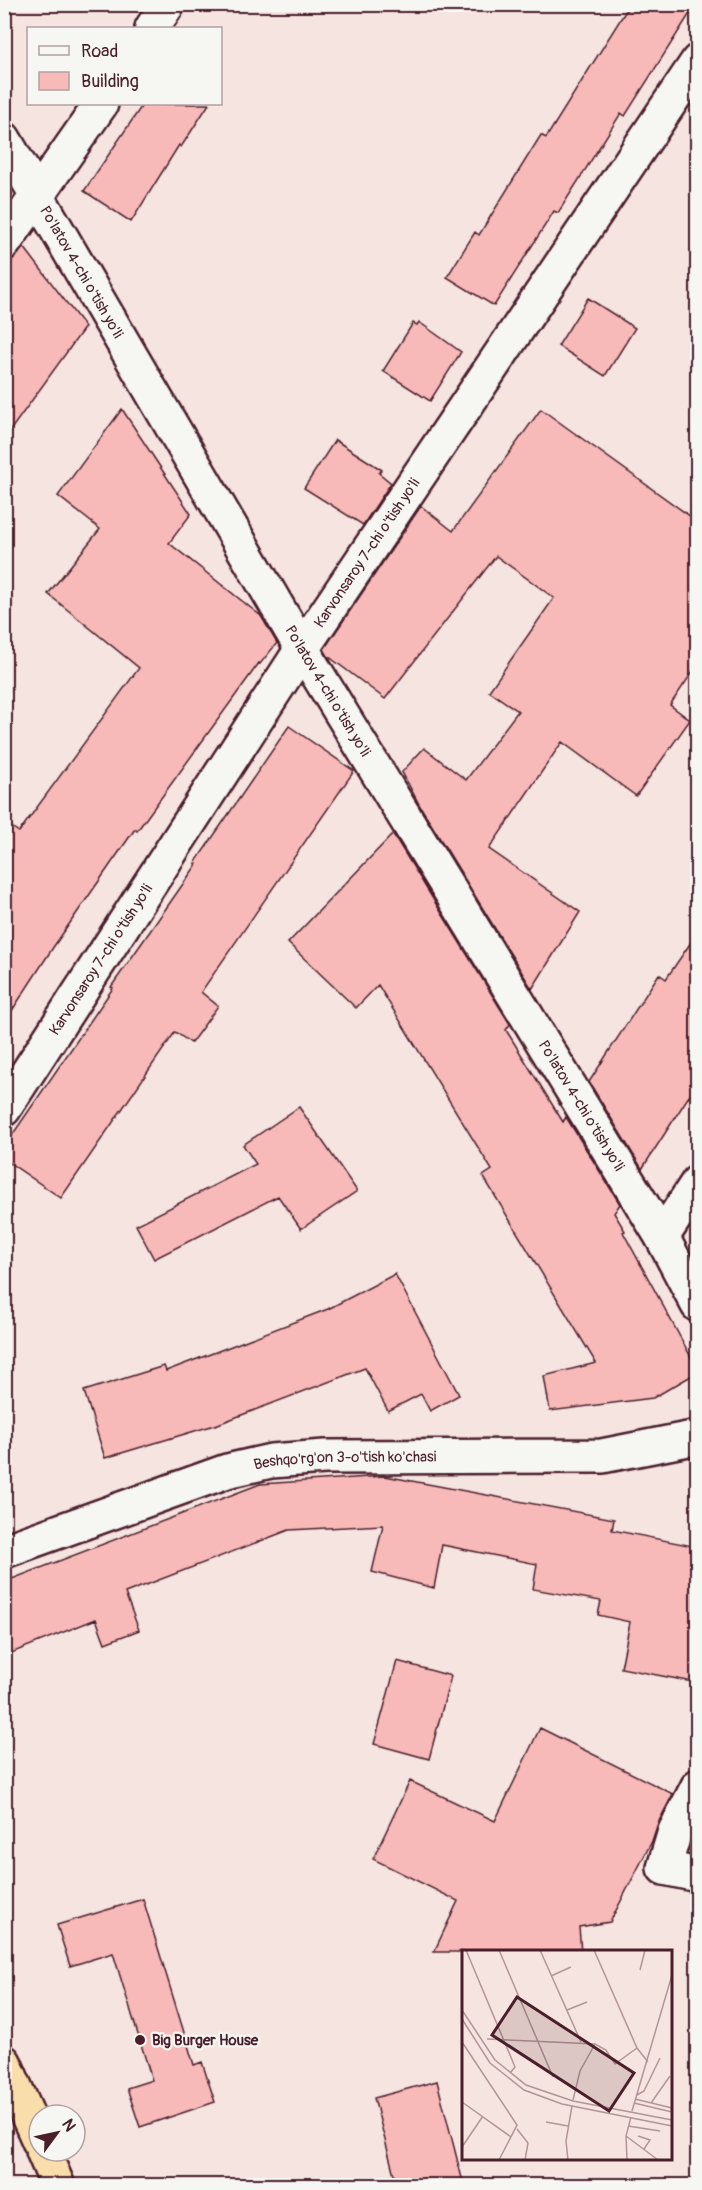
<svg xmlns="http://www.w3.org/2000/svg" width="702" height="2190" font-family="Pangolin,sans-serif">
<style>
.building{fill:#f7bab9;stroke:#4a1f2b;stroke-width:1.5}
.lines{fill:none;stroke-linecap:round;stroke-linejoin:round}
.minor-casing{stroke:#4a1f2b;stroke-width:38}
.trunk-casing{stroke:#4a1f2b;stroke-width:38}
.minor{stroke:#f6f6f2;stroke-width:33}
.trunk{stroke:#f9deab;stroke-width:33}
.poi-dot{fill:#4a1f2b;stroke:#f6f6f2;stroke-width:2}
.labels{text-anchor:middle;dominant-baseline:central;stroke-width:4.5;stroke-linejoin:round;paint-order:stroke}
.street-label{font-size:15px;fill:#4a1f2b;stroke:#f6f6f2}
.poi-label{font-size:15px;font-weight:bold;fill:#4a1f2b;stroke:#f6f6f2;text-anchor:start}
.inset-road{fill:none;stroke:#b19598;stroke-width:1.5}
.view{fill:#4a1f2b;fill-opacity:0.15;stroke:#4a1f2b;stroke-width:3}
.inset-edge{fill:none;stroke:#4a1f2b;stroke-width:3}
</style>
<rect width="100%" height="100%" fill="#f6e4e1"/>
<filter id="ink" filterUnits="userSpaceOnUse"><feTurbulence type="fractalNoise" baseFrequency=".0167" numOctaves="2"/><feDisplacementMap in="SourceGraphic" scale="12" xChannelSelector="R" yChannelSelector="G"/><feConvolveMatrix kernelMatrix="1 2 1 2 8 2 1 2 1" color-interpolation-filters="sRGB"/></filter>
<g filter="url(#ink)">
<path class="building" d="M630,4H696L625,116L621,113L558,213L554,211L494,306L447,277L475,232L479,235L541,135L546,138Z
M143,104H209L181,147L179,145L131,222L84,191Z
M24,247L85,327L4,439V261L12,260Z
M588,298L635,328L605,376L558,346Z
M419,322L461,352L430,401L383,371L413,323L417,325Z
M122,409L191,514L169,543L261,616L277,643L260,664L259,663L137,831L135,829L52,949L4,1023V822L19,832L139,668L48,594L100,529L58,496Z
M541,409L698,522V664L670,705L690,720L636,796L562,742L489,849L580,912L532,989L420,806L402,772L424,748L466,780L518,711L489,691L554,598L496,556L385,699L328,656L324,649L421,506L453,531Z
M335,440L382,470L379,473L391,483L363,525L304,488Z
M289,726L354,771L201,992L218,1006L191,1043L175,1032L61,1198L4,1159V1147L113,988L111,987L197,864L195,863Z
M393,834L510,1024L506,1030L563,1122L566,1117L620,1204L614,1213L625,1231L623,1232L698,1370V1372L653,1398L550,1411L544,1376L596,1363L483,1176L492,1170L378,985L356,1008L288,943Z
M698,932V1082L642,1169L589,1082L659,974L666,979Z
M299,1107L357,1191L301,1229L278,1196L154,1259L136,1225L256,1164L243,1145Z
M395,1274L459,1395L430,1411L421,1394L388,1411L365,1368L218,1424L105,1458L84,1391L164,1366L166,1371L328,1309Z
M385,1476L614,1519L612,1530L698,1547V1683L621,1668L630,1622L598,1615L601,1601L533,1589L537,1564L442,1545L434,1588L372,1572L383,1525L289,1530L125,1593L139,1630L105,1643L96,1619L4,1656V1582L260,1484Z
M397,1661L451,1676L429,1759L374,1744Z
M540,1728L673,1794L658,1823L652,1841L610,1922L579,1927L581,1952H434L458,1901L373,1859L410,1781L495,1821Z
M143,1899L194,2065L202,2062L215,2102L140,2127L127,2088L152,2080L113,1953L70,1966L57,1925Z
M437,2081L464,2186H397L374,2098Z"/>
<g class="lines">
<g class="minor-casing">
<g id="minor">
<path d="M152,28L168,4"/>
<path id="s1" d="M4,139L302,649L662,1237L698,1305"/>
<path d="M4,243L101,104"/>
<path id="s2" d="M4,1109L302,649L698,61"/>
<path d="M662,1237L698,1182"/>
<path id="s3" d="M4,1551L227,1471L271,1461L325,1457L602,1456L698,1437"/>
<path d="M698,1786L675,1831L664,1868L698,1875"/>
</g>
</g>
<g class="trunk-casing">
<path id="trunk" d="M4,2062L39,2141
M43,2151L58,2186"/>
</g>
<use href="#minor" class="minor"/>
<use href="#trunk" class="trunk"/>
</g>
</g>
<circle class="poi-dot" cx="140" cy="2040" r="6"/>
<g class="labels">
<g class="street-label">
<text stroke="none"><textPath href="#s1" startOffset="154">Po'latov 4-chi o'tish yo'li</textPath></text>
<text stroke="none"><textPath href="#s2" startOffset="664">Karvonsaroy 7-chi o'tish yo'li</textPath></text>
<text stroke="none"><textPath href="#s1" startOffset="640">Po'latov 4-chi o'tish yo'li</textPath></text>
<text stroke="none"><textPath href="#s2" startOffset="178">Karvonsaroy 7-chi o'tish yo'li</textPath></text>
<text stroke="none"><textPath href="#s1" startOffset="1126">Po'latov 4-chi o'tish yo'li</textPath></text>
<text stroke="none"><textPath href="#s3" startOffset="356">Beshqo'rg'on 3-o'tish ko'chasi</textPath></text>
</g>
<g class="poi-label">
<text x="152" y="2040">Big Burger House</text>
</g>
</g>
<g transform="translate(462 1950)">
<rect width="210" height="210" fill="#f6e4e1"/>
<path class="inset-road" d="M4,0L53,117L48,123M37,0L91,127M78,0L119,92M132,0L175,98L186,112M178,20L183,0M89,26L109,17M0,60L33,110L64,135L111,151L210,170M105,60L125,52M0,69L28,113L62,140L100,154L210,176M25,89L133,94L144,100L153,114L175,98M0,92L55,175L37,210M175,145L182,141L198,108M173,149L210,158M111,150L118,121L133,94M0,152L49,187M172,153L210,162M189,153L208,126M170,161L210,25M84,172L106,176M166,176L198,181M55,179L66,193L63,210M164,186L196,210M176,186L188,190L182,199M0,197L21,166M106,210L104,191L110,156M165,210L164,186L169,167"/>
<path class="view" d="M55,47L172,123L147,161L30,85Z"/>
<rect width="210" height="210" class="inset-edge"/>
</g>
<rect width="702" height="2190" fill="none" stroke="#f6f6f2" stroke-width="24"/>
<rect x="12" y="12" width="678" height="2166" fill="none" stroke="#4a1f2b" stroke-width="2" filter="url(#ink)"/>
<rect x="27" y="27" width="195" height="78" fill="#f6f6f2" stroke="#b1a0a2" stroke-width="1.5"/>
<rect x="39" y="46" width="30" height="9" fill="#f6f6f2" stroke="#b1a0a2" stroke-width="1.5"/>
<text x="81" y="57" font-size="18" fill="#4a1f2b">Road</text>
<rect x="39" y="72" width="30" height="18" fill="#f7bab9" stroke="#b1a0a2" stroke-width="1.5"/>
<text x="81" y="87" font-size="18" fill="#4a1f2b">Building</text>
<g transform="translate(57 2133) rotate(57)"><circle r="28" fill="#f6f6f2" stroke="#b1a0a2" stroke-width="1.5"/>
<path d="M0-4.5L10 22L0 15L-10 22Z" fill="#4a1f2b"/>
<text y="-9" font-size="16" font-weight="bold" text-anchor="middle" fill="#4a1f2b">N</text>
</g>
</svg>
